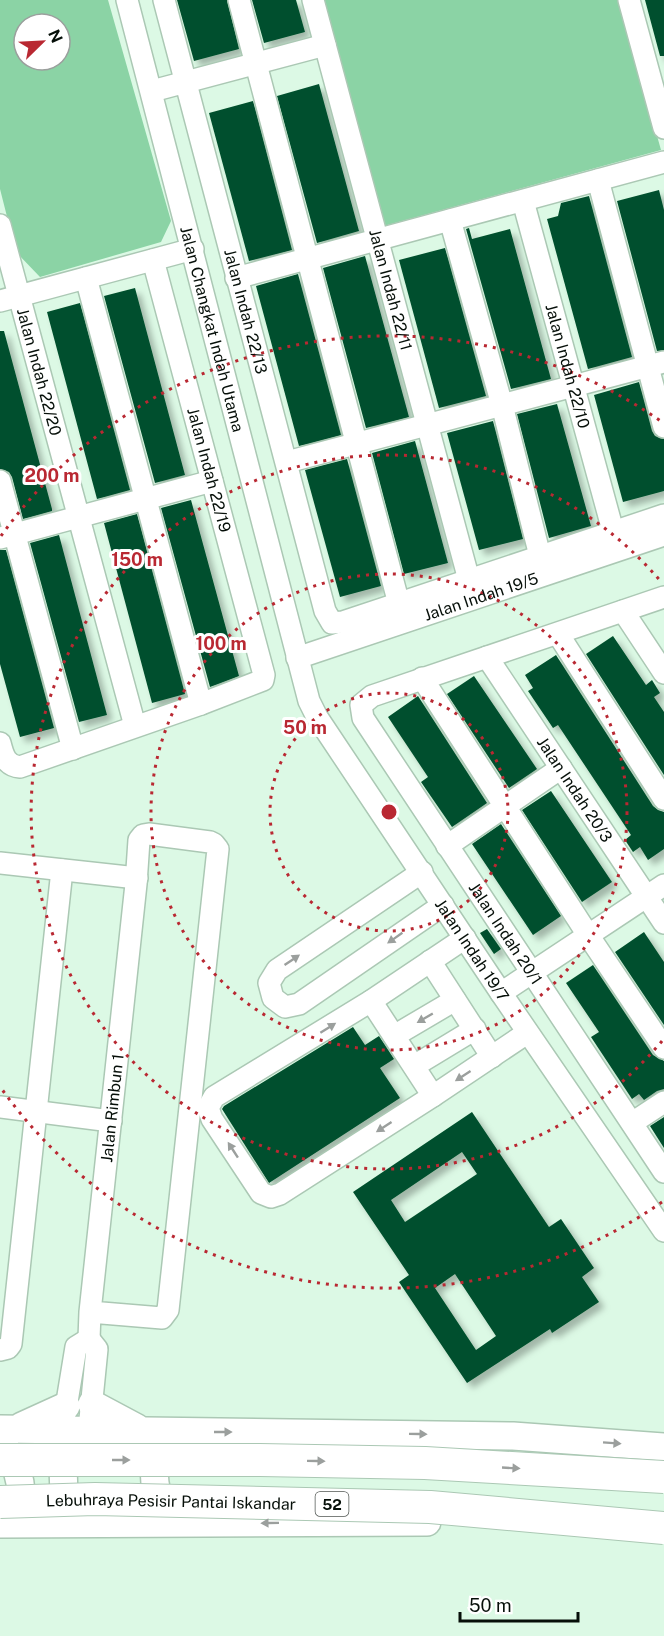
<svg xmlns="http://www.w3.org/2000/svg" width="664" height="1636" font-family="'Public Sans',sans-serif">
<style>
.green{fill:#8bd3a5;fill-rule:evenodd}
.building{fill:#06502d;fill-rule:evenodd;filter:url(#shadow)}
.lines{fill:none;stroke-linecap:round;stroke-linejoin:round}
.minor-casing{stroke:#abc8b4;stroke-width:24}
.major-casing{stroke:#abc8b4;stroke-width:30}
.minor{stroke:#fff;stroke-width:21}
.major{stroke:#fff;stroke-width:27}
.highway-bridge-casing{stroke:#abc8b4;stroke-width:34;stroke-linecap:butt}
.highway-bridge{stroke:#fff;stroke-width:32}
.oneway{fill:#9b9f9d}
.ring{fill:none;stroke:#b92832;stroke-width:3;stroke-dasharray:3 6}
.labels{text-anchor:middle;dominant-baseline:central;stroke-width:6;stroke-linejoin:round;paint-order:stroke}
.shield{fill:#fff;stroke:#515753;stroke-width:1.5}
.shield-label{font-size:15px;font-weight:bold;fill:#060f09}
.street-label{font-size:16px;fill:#060f09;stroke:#fff}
.centre{fill:#b92832;stroke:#fff;stroke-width:3}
.ring-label{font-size:18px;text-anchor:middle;font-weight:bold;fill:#b92832;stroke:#fff;stroke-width:6;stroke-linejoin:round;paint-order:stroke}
</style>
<defs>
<filter id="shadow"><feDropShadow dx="5.5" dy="5.5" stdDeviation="3" flood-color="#0004"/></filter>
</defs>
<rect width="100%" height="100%" fill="#dcf9e5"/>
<path class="green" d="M0,0H108L171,221L161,242L40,277L16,252L0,189ZM24,24H60V60H24Z
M321,0H619L661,150L384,226Z"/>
<path class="building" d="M177,0H227L239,49L194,61Z
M252,0H296L305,32L264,43Z
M645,0H664V56H660Z
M319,84L359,231L317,243L277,96Z
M253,101L292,250L249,261L209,113Z
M659,190L664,210V350L657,351L617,201Z
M589,196L632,357L588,369L547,219L558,216L561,203Z
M469,228L472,239L510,229L551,379L511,389L466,229Z
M445,248L486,396L439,408L399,260Z
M365,256L409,417L366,428L323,268Z
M298,274L341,435L299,446L256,286Z
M135,288L185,475L155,483L104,296Z
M80,303L130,490L97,499L47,312Z
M0,331H4L52,509V511L23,519L12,477L9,472L0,469Z
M639,382L652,431L655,436L664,439V491L623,502L594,395Z
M557,404L591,526L549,538L517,414Z
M493,421L523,539L479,550L447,433Z
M415,441L448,563L404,574L372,453Z
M347,459L381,586L340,597L305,470Z
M191,500L239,676L210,687L161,508Z
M137,514L185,694L152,703L104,523Z
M59,535L107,715L79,722L30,543Z
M0,550H6L54,728L20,737L0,664Z
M613,636L646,685L652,680L660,693L654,697L664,712V775L586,654Z
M556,655L653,806L658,810L664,812V849L648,860L640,847L633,852L625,840L631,835L558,725L553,728L528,691L533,688L525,675Z
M474,676L537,769L509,788L447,694Z
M418,696L487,803L452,827L421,782L428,777L388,717Z
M551,791L612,882L582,902L522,810Z
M501,824L561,916L533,935L472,844Z
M487,929L501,949L494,954L480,933Z
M644,932L664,962V1025L615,952Z
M593,965L653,1055L664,1061V1089L657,1091L644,1100L639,1094L632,1099L591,1037L599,1032L566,983Z
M353,1027L365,1045L379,1036L394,1059L380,1068L400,1098L269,1183L222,1109L224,1106Z
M472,1112L549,1227L561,1219L594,1268L582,1277L599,1302L552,1333L550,1329L467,1383L399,1282L409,1275L353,1192ZM462,1152L477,1174L405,1222L391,1200ZM455,1274L496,1336L476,1350L435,1288Z
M664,1117V1148L650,1126Z"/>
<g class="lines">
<g class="minor-casing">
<g id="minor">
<path id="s1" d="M127,0L309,701L317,717L501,993L664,1231"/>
<path id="s2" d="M164,0L325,611L332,623L343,622L664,515"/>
<path d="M239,0L399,604"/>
<path id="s3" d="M313,0L469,580"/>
<path d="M629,0L664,128"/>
<path d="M152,91L325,45"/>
<path d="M598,180L664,427"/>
<path id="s4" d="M523,201L613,531"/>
<path d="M450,220L502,405L540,556"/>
<path id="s5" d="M0,225L135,726"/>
<path d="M86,278L201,704"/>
<path d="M236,278L664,162"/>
<path d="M0,301L193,249"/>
<path d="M287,462L664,362"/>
<path d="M0,481L73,749"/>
<path d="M0,538L212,481"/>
<path id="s6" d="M664,597L372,696L361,705L363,718L664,1172"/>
<path d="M623,611L664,673"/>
<path d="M558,634L664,799"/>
<path id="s7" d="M487,657L664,923"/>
<path id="s8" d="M297,658L664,535"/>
<path d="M422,678L588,935L664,1048"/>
<path d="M0,743C3,755 6,766 20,767L201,704L263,680L264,675L153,260"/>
<path d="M447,846L561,768"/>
<path d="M0,863L137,878"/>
<path d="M422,872L277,970L269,983L273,998L285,1007L299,1004L443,905"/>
<path d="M465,938L371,1001L214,1097L208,1108L212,1119L261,1193L271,1197L280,1194L433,1096L527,1033"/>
<path d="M430,961L492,1057"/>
<path d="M501,993L664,885"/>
<path d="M371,1001L433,1096"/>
<path d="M394,1036L455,1000"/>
<path d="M414,1066L475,1029"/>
<path d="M0,1107L111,1121"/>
<path d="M632,1123L664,1102"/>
<path id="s9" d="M89,1339L90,1312L136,884L139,840L143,835L149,834L210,842L214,844L218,849L168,1310L162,1318L90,1312"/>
<path d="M89,1339L97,1349L90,1419"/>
<path d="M0,1350L8,1348L11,1344L62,870"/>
<path d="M64,1420L76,1347L89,1339"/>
</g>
</g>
<g class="major-casing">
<path id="major" d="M92,1404L137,1428
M22,1426L66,1406
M0,1429L513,1436L664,1447
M62,1440L65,1522
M3,1445C18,1464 32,1501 6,1517
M170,1445C167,1449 161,1454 158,1459C150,1474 157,1507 171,1516
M0,1524L427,1522"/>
</g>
<use href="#minor" class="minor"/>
<use href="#major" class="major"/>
<g class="highway-bridge-casing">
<g id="highway-bridge">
<path d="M0,1460H260L425,1463L664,1477"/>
<path id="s10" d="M0,1502L95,1499L430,1507L664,1528"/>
</g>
</g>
<use href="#highway-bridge" class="highway-bridge"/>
</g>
<defs><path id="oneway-solid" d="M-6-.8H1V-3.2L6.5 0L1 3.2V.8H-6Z" transform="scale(1.5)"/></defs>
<g class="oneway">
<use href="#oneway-solid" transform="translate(395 938) rotate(145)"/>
<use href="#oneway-solid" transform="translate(292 960) rotate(-34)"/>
<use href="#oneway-solid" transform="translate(425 1018) rotate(150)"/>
<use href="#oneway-solid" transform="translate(328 1028) rotate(-32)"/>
<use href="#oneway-solid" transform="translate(463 1076) rotate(147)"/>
<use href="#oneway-solid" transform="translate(384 1127) rotate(147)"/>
<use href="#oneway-solid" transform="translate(233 1150) rotate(-123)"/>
<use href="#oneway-solid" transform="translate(223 1432)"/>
<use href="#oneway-solid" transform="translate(418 1434) rotate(1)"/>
<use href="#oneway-solid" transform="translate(612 1443) rotate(4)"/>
<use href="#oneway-solid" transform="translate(121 1460)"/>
<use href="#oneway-solid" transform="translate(316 1461) rotate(1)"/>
<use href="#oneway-solid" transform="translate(511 1468) rotate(3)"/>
<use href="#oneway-solid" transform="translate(270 1523) rotate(179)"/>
</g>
<g class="ring">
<circle cx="389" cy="812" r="119"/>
<circle cx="389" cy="812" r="238"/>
<path d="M662 1041A357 357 0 1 1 662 583"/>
<path d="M662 1202A476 476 0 0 1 1 1088M1 536A476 476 0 0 1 662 422"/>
</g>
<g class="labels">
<rect class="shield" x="315.5" y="1492" width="33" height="24" rx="4.5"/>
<g class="shield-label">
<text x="332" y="1504">52</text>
</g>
<g class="street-label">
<text stroke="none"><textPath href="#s3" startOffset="300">Jalan Indah 22/11</textPath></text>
<text stroke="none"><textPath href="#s2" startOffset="322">Jalan Indah 22/13</textPath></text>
<text stroke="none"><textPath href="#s1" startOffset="340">Jalan Changkat Indah Utama</textPath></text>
<text stroke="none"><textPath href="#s4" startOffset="171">Jalan Indah 22/10</textPath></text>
<text stroke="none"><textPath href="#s5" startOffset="152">Jalan Indah 22/20</textPath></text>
<text transform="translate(209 470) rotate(75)">Jalan Indah 22/19</text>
<text stroke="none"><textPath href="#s8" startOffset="194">Jalan Indah 19/5</textPath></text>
<text stroke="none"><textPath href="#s7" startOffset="159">Jalan Indah 20/3</textPath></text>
<text stroke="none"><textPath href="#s6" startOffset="594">Jalan Indah 20/1</textPath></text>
<text stroke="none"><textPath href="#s1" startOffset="1022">Jalan Indah 19/7</textPath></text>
<text stroke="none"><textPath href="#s9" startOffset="232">Jalan Rimbun 1</textPath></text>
<text stroke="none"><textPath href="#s10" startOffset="171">Lebuhraya Pesisir Pantai Iskandar</textPath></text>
</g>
</g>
<circle cx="389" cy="812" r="9" class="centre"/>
<g class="ring-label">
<text x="52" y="482">200 m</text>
<text x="137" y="566">150 m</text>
<text x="221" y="650">100 m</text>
<text x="305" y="734">50 m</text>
</g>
<g transform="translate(42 42) rotate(66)"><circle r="28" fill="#ffffff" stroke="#9b9f9d" stroke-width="1.5"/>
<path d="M0-4.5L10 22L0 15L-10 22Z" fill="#b92832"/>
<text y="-9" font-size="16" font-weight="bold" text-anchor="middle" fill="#060f09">N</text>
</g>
<path d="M460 1612v9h118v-9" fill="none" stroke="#060f09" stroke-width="3"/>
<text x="469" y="1612" font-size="18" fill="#060f09" stroke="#ffffff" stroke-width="4.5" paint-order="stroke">50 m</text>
</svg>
